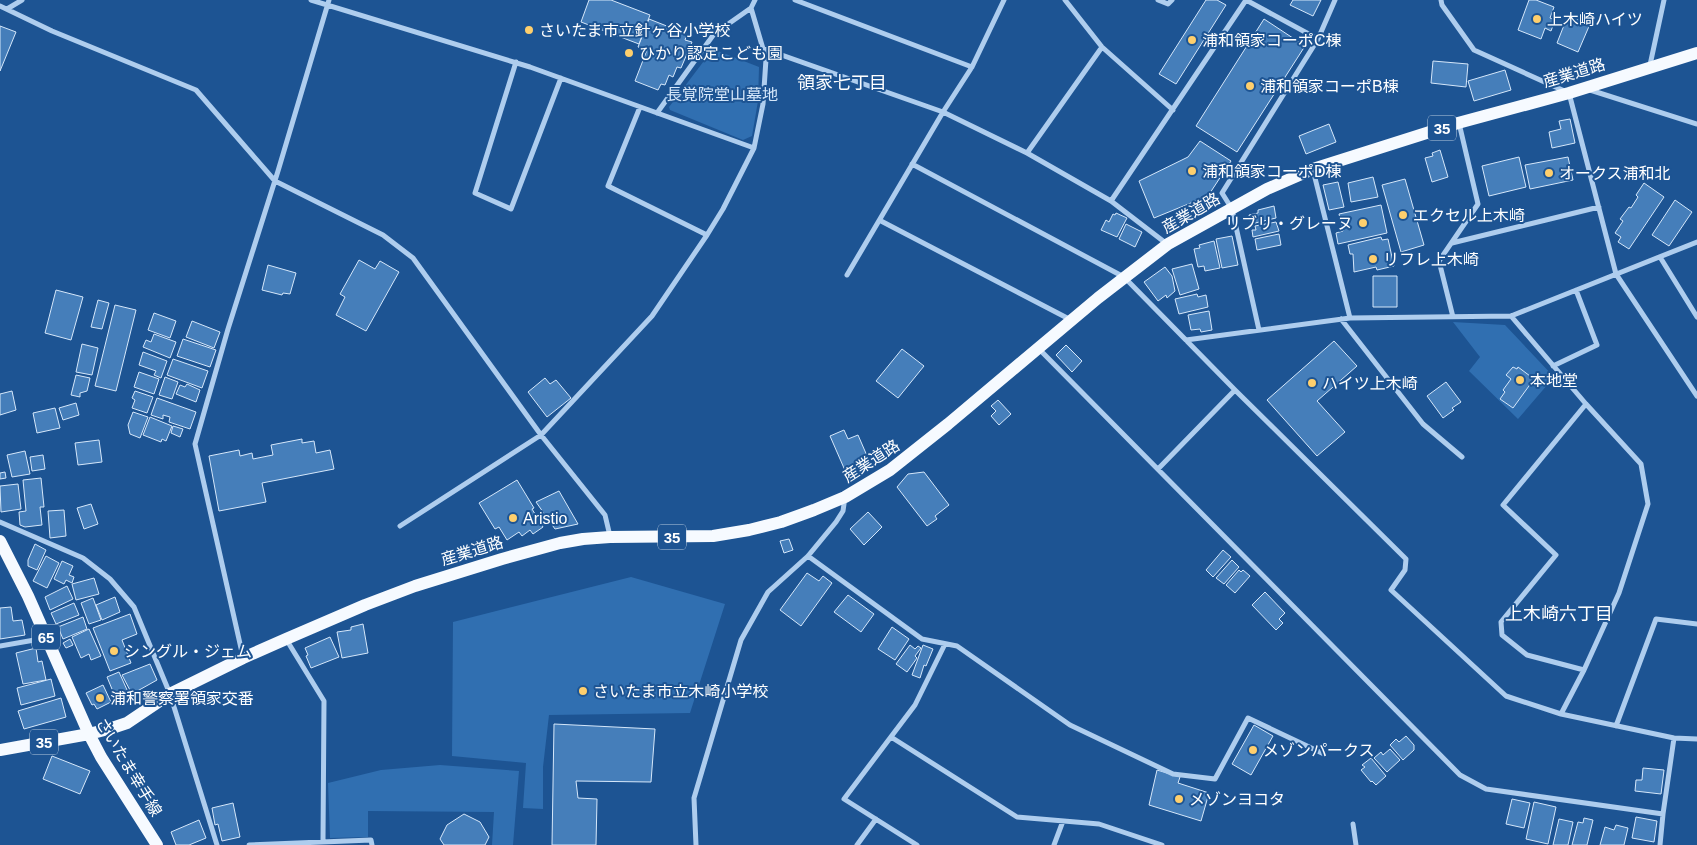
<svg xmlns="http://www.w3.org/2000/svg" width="1697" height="845" font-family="Helvetica,'Noto Sans JP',sans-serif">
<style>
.green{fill:#306fb1}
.building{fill:#457eba;stroke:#d5e7fa}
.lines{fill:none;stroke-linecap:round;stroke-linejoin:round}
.minor{stroke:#aecdee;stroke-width:5}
.primary{stroke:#f6faff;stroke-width:12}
.poi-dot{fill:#fecf6d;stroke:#1d5493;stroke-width:2}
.labels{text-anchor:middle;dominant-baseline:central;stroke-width:4;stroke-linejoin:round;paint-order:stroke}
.shield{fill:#1d5493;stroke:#bbccdf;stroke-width:1}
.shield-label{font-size:15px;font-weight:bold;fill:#fff}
.poi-label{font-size:16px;fill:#fff;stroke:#1d5493;text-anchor:start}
.street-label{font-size:16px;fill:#fff;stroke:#1d5493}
.park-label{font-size:16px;fill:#d5e7fa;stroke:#1d5493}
.neighbourhood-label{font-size:18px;fill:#fff;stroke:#1d5493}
</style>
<rect width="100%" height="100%" fill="#1d5493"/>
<path class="green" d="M713,49L759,67L758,101L752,136L743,140L670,110L669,107Z
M1453,322L1505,325L1554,377L1518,419L1469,371L1480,357Z
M631,577L725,604L690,713L549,715L543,767V809L523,808L526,763L452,756L453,622Z
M440,765L519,771L513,845H492L494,812L368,811V837L330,838L328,783L381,770Z"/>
<path class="building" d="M589,0H611L650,15L639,44L581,22Z
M1206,0H1217L1226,5L1176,84L1159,74Z
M1293,0H1321L1313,16L1290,5Z
M1529,0H1536L1554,7L1550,18L1555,20L1551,31L1545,28L1541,39L1518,30Z
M1568,15L1590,24L1578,52L1557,43Z
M649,19L687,34L685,40L692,42L681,68L677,67L673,77L669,75L665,85L661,84L658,90L635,81L647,50L638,47Z
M1264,19L1305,46L1237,152L1196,126Z
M0,26L16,32L0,71Z
M1433,61L1468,64L1466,87L1431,83Z
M1505,70L1511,90L1474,101L1468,81Z
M1570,119L1575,143L1552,148L1549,132L1561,129L1559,121Z
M1329,124L1336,142L1306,154L1299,136Z
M1200,141L1231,161L1208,196L1154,218L1139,181L1188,157Z
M1440,150L1448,177L1432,182L1425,158L1433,156L1432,153Z
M1519,157L1526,187L1489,196L1482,166Z
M1568,157L1573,180L1530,189L1525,165Z
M1373,177L1378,197L1351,202L1348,183Z
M1405,179L1424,245L1401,252L1382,185Z
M1338,182L1344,207L1329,210L1323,185Z
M1644,183L1664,197L1629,249L1618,242L1621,237L1615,233L1623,221L1620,219L1629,207L1631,208L1638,197L1636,195Z
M1675,200L1692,212L1669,246L1652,235Z
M1381,205L1387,233L1338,244L1336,233L1343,231L1339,214Z
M1274,206L1276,218L1251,224L1249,215L1258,213V210Z
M1116,213L1127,218L1117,237L1101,230L1106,220L1109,222L1113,214L1115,215Z
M1276,222L1279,231L1253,237L1252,230H1256L1255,226Z
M1126,224L1142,232L1135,247L1119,239Z
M1279,234L1281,245L1257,250L1255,239Z
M1232,236L1238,265L1222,268L1216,239Z
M1381,237L1382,240L1388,239L1394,266L1377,270L1376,267L1354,272L1353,254H1350L1348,245Z
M1214,241L1220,268L1205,271L1204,266L1198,267L1194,249L1200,248L1199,245Z
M359,260L375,269L380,261L399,272L366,331L336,315L345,297L340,294Z
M1192,264L1199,289L1180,295L1172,269Z
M268,265L296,273L290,294L283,293L282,295L262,290Z
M1165,267L1172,276L1175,291L1167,298L1166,295L1158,301L1144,282Z
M1373,276H1397V307H1373Z
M56,290L83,297L71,340L45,333Z
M1197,294L1198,297L1206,295L1208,307L1179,314L1175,299Z
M98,300L109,303L102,329L91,327Z
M115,305L136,310L116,391L95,386Z
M1209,311L1212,330L1201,332L1200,329L1191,330L1188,315Z
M154,313L176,321L170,338L148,330Z
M192,321L220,332L214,348L186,337Z
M154,334L176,342L170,358L143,347L146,340L151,342Z
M183,339L216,350L210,367L177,356Z
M1334,341L1357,366L1317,401L1345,432L1317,456L1267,400Z
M82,344L98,348L92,375L76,372Z
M1066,345L1082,361L1072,372L1056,355Z
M902,349L924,366L898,398L876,381Z
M143,352L167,361L161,378L154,375L156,371L139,365Z
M173,359L208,371L202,388L167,375Z
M1513,367L1517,369L1518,367L1534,379L1513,408L1500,399L1505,392L1503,390L1511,379L1506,375Z
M139,372L159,379L154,394L134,387Z
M76,375L90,378L87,391L80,393V397L71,395Z
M165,377L178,382L172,399L159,395Z
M545,378L550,384L556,380L571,398L547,417L528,392Z
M1446,382L1461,402L1452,408L1454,410L1443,418L1427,396Z
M187,384L200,390L196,402L176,394L180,385L185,387Z
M12,391L16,410L0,415V394Z
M135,391L153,397L147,413L132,408L135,400L132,398Z
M157,398L196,412L190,429L169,422L170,417L163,415V419L151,415Z
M998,400L1011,414L999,425L991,416L996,411L991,406Z
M76,403L79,415L63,420L59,408Z
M55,408L60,428L37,433L33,413Z
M133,412L148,417L140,438L130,434L128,425Z
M150,417L172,426L166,441L162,439L161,442L143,435Z
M173,426L183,429L180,437L171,433Z
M844,430L848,439L858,435L871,465L847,475L830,436Z
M302,439V443L314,441L316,453L330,450L334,469L262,483L266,502L219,511L209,456L239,450L240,456L252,453L253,459L273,455L271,445Z
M99,440L102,462L78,465L75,443Z
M25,451L30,474L12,477L7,455Z
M43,455L45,469L32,471L30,457Z
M5,472L6,478L0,479V473Z
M924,472L949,505L935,516L937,519L927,526L897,487L908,474Z
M41,478L44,507H40L42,525L25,527L20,525L19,512L26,511L23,480Z
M517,480L534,508L532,509L543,527L533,534L530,530L522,536L519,532L507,540L499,527L495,529L479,503Z
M18,484L21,509L1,512L0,486Z
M559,491L578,524L555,529L536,502Z
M91,504L98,524L84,529L77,508Z
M64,510L66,536L50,538L48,511Z
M868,512L882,527L864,545L850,529Z
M789,539L793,550L784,553L780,541Z
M35,544L46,550L37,570L28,566V560Z
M1223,550L1231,557L1213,577L1206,570Z
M46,556L59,563L47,588L33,581Z
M1232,560L1239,567L1224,584L1216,578Z
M62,561L73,566L69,575L74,577L72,583L66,580L64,584L54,579Z
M1239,570L1241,572L1243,570L1250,576L1235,593L1226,585Z
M807,573L819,581L823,576L832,583L801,626L780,610Z
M94,578L99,594L76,600L72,584Z
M67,586L73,599L50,610L45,597Z
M1265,592L1285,613L1279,619L1283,623L1276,630L1252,605Z
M848,595L874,614L861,632L834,612Z
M115,597L120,612L102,620L96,605Z
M93,598L101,620L89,624L81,603Z
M74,603L79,615L56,624L51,613Z
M11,607L13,621L22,620L25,635L0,639V608Z
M130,614L137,634L122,640L131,663L110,671L93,628Z
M83,617L87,629L63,639L58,627Z
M363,624L368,653L342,658L337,632L351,630V627Z
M892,627L909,639L895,660L878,649Z
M89,629L101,656L91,660L89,654L81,658L72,637Z
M330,637L339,657L311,668L306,656L308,655L305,648Z
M70,639L73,645L66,648L63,643Z
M910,645L915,649L918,646L921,648L915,656L917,658L907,672L896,664Z
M923,645L933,649L926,666L924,665L920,678L912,675Z
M36,648L38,662L42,661L46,680L23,684L16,653Z
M150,664L157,680L132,694L122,675Z
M119,672L132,701L119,706L107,677Z
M51,679L55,696L21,705L17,688Z
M103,685L111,702L97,709L94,704L92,705L86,693Z
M61,698L66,717L24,729L18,711Z
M554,724L655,729L651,782L576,781L578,798L597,799L596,845H552Z
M1254,725L1273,736L1251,775L1232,764Z
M1406,736L1414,745V750L1403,760L1390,745L1396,739L1399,742Z
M1390,749L1400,760L1387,772L1374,758L1381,752L1383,755Z
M52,756L90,771L80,794L43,779Z
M1371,758L1386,776L1376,785L1372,781L1371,782L1361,770L1365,767L1362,765Z
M1643,768L1664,770L1661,794L1635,791L1636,780H1642Z
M1157,770L1180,777L1178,783L1209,793L1201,821L1149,805Z
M1512,799L1530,803L1524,828L1506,824Z
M1534,802L1556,807L1548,844L1526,839Z
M233,803L240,837L222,841L218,824L215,825L212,808Z
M464,814L480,822L489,837L485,845H444L440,839L447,825Z
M1636,817L1657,821L1654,842L1632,838Z
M1584,818L1593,820L1587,845H1572L1578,822L1583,823Z
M1559,819L1573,822L1568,845H1553Z
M199,820L206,838L189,845H176L171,832Z
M1616,825L1628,828L1624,845H1600L1605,827L1614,830Z"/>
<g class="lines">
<path class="minor" d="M311,0L530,67L754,148
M795,0L972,67
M1065,0L1102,47L1173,110
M1158,0L1168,4L1172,0
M1441,0L1442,5L1474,50L1569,93L1616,274L1697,396
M0,6L52,31L196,90L275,181L383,235L413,258L541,435L605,515L610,536
M7,9L22,0
M762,48L943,112L1027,153L1111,201L1167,244
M516,62L475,193L511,209L561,78
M1650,65L1664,0
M1590,90L1697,124
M640,107L608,186L707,235
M657,113L714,34L751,8L755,0
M1027,153L1102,47
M912,164L1124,277L1235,390L1406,559L1405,570L1391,590L1506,696L1561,714L1674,738L1697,739
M1313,170L1350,318
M1111,201L1246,0L1318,39
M881,221L1071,320
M1452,243L1599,207
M1660,257L1697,317
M847,275L943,112L972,67L1004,0
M1511,316L1586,404L1641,464L1648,504L1619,593L1584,670L1561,714
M1453,317L1439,261L1478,204L1459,123
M1341,319L1423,424L1462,457
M1259,330L1232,209L1222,193L1318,39L1335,0
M1186,340L1350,318L1511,316L1697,242
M1039,349L1460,775L1486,789L1663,814L1674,738
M1553,366L1597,345L1576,290
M1158,469L1235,390
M0,522L83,558L110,579L134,607L170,694L217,845
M400,526L541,435L652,316L707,235L723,209L754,148L763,104L766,59L751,8
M808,556L922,639L957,646L1070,725L1173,774L1215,779L1248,718L1324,754
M286,639L324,701L323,841
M0,646L46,638
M243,657L195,444L228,329L278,171L329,0
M1584,670L1527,655L1502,635L1501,622L1556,555L1503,505L1586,404
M1616,726L1656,619L1697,624
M891,737L1017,817L1099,824L1162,845
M1353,824L1356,845
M249,845L371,840L372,845
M696,845L694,798L741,640L768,592L808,556L836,522L843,511L845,497
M857,845L876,819
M917,845L844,799L915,705L945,644
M1054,845L1063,821
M1660,845L1663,814"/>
<path class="primary" d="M0,541L28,596L89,734L101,757L157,845
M0,750L89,734L112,728L127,723L170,694L243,658L286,639L365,605L415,586L502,559L560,543L583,539L610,537L713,536L749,530L781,522L814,510L845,497L890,470L948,424L1098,298L1168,244L1267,189L1313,169L1458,123L1569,93L1697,53"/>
</g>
<g class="poi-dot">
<circle cx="1537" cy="19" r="5"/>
<circle cx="529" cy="30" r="5"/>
<circle cx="1192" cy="40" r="5"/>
<circle cx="629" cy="53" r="5"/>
<circle cx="1250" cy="86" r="5"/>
<circle cx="1192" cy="171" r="5"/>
<circle cx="1549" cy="173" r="5"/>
<circle cx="1403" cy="215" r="5"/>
<circle cx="1363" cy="223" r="5"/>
<circle cx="1373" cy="259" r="5"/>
<circle cx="1520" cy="380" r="5"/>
<circle cx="1312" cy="383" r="5"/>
<circle cx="513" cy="518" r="5"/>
<circle cx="114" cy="651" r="5"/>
<circle cx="583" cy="691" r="5"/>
<circle cx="100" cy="698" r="5"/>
<circle cx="1253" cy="750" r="5"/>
<circle cx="1179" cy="799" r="5"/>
</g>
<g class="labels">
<g class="shield">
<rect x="1428" y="115.5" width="28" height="25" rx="4"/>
<rect x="658" y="524.5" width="28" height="25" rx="4"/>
<rect x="32" y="624.5" width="28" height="25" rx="4"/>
<rect x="30" y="729.5" width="28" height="25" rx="4"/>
</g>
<g class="shield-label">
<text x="1442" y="128">35</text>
<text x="672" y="537">35</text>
<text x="46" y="637">65</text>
<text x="44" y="742">35</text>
</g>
<g class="poi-label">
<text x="1547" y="19">上木崎ハイツ</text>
<text x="539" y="30">さいたま市立針ヶ谷小学校</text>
<text x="1202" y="40">浦和領家コーポC棟</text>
<text x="639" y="53">ひかり認定こども園</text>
<text x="1260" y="86">浦和領家コーポB棟</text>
<text x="1202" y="171">浦和領家コーポD棟</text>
<text x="1559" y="173">オークス浦和北</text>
<text x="1413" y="215">エクセル上木崎</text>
<text x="1353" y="223" text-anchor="end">リブリ・グレーヌ</text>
<text x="1383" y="259">リフレ上木崎</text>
<text x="1530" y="380">本地堂</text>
<text x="1322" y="383">ハイツ上木崎</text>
<text x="523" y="518">Aristio</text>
<text x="124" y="651">シングル・ジェム</text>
<text x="593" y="691">さいたま市立木崎小学校</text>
<text x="110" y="698">浦和警察署領家交番</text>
<text x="1263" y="750">メゾンパークス</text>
<text x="1189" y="799">メゾンヨコタ</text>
</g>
<g class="street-label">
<text transform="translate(1574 73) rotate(-17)">産業道路</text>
<text transform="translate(1191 213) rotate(-30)">産業道路</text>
<text transform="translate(871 461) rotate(-33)">産業道路</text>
<text transform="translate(472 551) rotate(-17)">産業道路</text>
<text transform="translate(129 767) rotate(59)">さいたま幸手線</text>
</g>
<g class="park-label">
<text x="722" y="94">長覚院堂山墓地</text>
</g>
<g class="neighbourhood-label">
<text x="842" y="83">領家七丁目</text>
<text x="1559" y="614">上木崎六丁目</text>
</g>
</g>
</svg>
